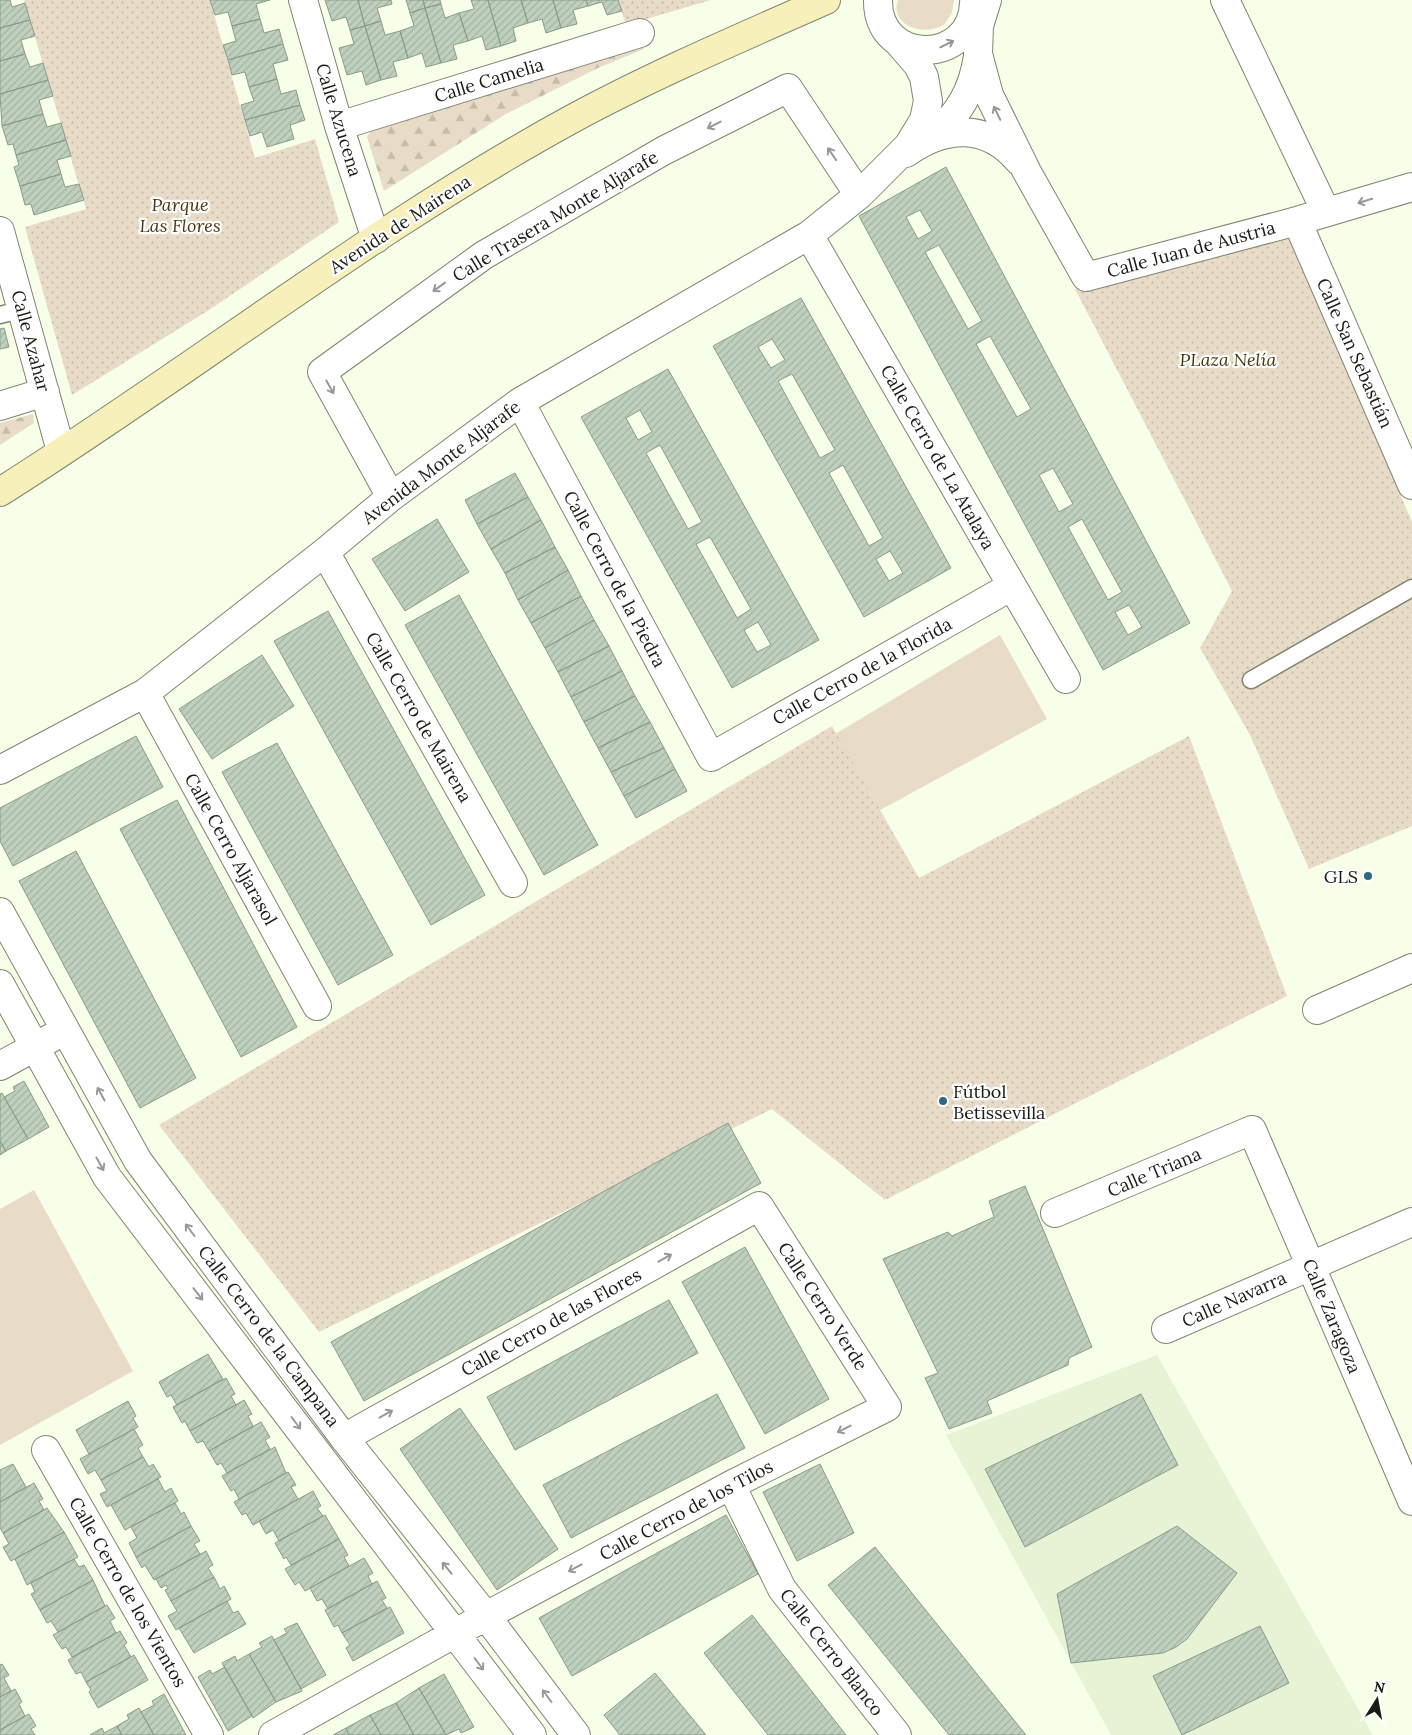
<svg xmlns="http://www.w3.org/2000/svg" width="1412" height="1735" font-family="Lora,serif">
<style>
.built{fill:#e8f3d5}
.grass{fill:#e8dcc8}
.forest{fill:url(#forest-firs)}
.park{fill:url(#park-dots)}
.building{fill:url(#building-hatch);stroke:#8a9a89;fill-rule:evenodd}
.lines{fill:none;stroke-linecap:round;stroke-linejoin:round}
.lane-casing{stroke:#7e8571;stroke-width:19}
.street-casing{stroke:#7e8571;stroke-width:30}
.secondary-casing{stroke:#7e8571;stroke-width:30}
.lane{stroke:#fff;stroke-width:16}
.street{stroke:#fff;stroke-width:28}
.secondary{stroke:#f7f0bb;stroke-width:28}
.oneway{stroke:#989996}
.poi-dot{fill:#2f6681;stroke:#fff;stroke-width:2}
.labels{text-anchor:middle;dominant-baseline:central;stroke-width:4.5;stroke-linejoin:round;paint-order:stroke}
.street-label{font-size:18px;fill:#1a1d15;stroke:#fff}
.park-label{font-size:18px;font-style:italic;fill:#4c360f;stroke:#fff}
.poi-label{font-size:18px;fill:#1a1d15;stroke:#fff;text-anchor:end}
</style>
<defs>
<pattern id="forest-firs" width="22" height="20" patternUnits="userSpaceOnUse" patternTransform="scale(1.25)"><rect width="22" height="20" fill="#e8dcc8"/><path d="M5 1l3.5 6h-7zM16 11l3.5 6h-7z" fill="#c6bcab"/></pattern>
<pattern id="park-dots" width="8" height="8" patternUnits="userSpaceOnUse" patternTransform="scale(1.25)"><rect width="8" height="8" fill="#e8dcc8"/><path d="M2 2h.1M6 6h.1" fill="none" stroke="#c6bcab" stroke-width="1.8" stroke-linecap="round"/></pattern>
<pattern id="building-hatch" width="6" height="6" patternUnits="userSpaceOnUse" patternTransform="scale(1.25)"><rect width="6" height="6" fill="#bfd0be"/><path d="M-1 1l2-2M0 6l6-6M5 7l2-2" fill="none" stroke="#a4b2a2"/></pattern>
</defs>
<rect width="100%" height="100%" fill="#f7ffe8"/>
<path class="built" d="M1157,1355L1373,1735H1111L946,1435Z"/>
<path class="grass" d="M898,0H954L952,13L944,25C923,37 889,25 898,0Z
M1000,635L1047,719L842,831L802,754Z
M34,1190L133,1371L0,1445V1209Z"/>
<path class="forest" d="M643,44L644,49L598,68L506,114L384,191L367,137L370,132Z
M33,414L34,423L0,445V423Z"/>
<path class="park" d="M24,0H210L255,158L315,139L339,222L209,310L72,395L25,227L86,209Z
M618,0H711L626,25Z
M1289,235L1412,522V826L1309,869L1250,735L1200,648L1232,591L1075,289Z
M832,726L919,878L1189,736L1287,996L885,1200L772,1109L319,1332L159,1125Z"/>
<path class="building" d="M0,0H10L12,7L25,3L30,20L0,28Z
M210,0H270L256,4L260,19L232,26L228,12L215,15Z
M325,0H358L365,26L350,30L346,17L332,21Z
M358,0H391L392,4L377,8L381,21L365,26Z
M406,0H423L425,8L410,13Z
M423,0H440L441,4L425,8Z
M471,0H488L501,46L486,50L482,36L468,41L459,13L474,9Z
M488,0H521L528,23L513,28L516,41L501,46Z
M521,0H553L561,28L546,33L542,19L528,23Z
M553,0H586L588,6L573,10L577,24L561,28Z
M586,0H618L622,11L607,15L602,2L588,6Z
M441,4L445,18L459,13L468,41L453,45L457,59L441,63L425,8Z
M425,8L441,63L426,67L422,53L408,58L400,31L414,26L410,13Z
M260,19L264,33L279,29L283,44L228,60L223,45L236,41L232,26Z
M30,20L35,36L21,40L25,54L0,61V28Z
M381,21L385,35L400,31L408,58L393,62L397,76L381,80L365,26Z
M365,26L381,80L366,85L362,71L347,75L339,48L354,44L350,30Z
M283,44L288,60L273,64L277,79L249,87L245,72L232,75L228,60Z
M25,54L30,67L43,63L48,80L0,94V61Z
M277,79L281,94L296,90L300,105L245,120L241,105L254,101L249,87Z
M48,80L53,96L39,100L43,114L2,126L0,94Z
M300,105L305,120L290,125L294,139L267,147L262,132L250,136L245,120Z
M43,114L47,127L61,123L66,140L16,155L13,144L8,145L2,126Z
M66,140L71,156L57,160L61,174L20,186L14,167L19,165L16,155Z
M946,167L1190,623L1103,670L859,216ZM920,210L932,231L918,239L906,217ZM939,245L982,321L968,329L925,252ZM990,336L1031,409L1017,417L976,344ZM1053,468L1073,504L1059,512L1039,475ZM1082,519L1122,592L1108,600L1068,527ZM1129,605L1142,627L1128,635L1115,612Z
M61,174L65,187L79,184L84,200L34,215L31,204L25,205L20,186Z
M801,298L951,568L864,617L713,346ZM772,339L785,360L771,368L758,347ZM792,374L835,450L820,458L778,381ZM843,465L883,538L869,546L829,473ZM890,551L903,573L889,581L876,559Z
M4,328L9,347L0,349V329Z
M668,369L819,640L732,688L581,417ZM640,410L652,432L638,440L626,418ZM660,445L702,522L688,529L646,453ZM710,537L751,609L737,618L696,544ZM758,622L771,645L757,652L744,630Z
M515,473L528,497L477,524L465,500Z
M528,497L541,520L491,549L477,524Z
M437,519L469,572L405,611L372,559Z
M541,520L555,547L505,573L491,549Z
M555,547L568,570L518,600L505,573Z
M568,570L581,596L531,623L518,600Z
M459,595L598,845L544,875L405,625Z
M581,596L594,620L545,648L531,623Z
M328,611L485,895L431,925L274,641Z
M594,620L609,646L558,672L545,648Z
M609,646L622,671L571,697L558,672Z
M262,655L294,706L212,759L179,709Z
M622,671L635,696L584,722L571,697Z
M635,696L650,722L598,748L584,722Z
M650,722L664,748L611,772L598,748Z
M136,736L163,787L13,866L0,841V808Z
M277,743L393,955L338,985L222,772Z
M664,748L675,769L624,796L611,772Z
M675,769L687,791L636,818L624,796Z
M177,800L297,1027L241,1057L120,829Z
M76,851L196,1078L140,1108L19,881Z
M24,1081L49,1127L28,1139L4,1097L15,1091L13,1087Z
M2,1093L28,1139L6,1151L0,1141V1094Z
M728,1123L761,1183L364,1401L331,1342Z
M0,1141L6,1151L0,1155Z
M1025,1186L1092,1347L1069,1358L1068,1365L987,1401L992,1413L949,1429L925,1378L938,1373L883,1259L948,1232L952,1236L994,1217L989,1201Z
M745,1247L829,1399L765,1434L682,1282Z
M669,1300L698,1353L515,1450L487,1397Z
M208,1354L223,1379L177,1405L171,1395L167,1397L159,1382Z
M226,1378L235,1394L231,1396L236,1405L190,1431L185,1421L182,1423L173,1407Z
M717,1394L745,1448L571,1538L543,1485Z
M1141,1394L1178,1465L1025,1547L985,1469Z
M244,1400L252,1414L248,1416L253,1426L209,1451L203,1441L197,1443L190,1431Z
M128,1401L136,1416L133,1418L138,1427L89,1454L76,1430Z
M460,1408L558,1549L497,1590L400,1449Z
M261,1422L270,1437L265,1440L270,1449L227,1473L221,1463L217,1465L209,1451Z
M134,1429L143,1445L138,1448L143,1457L101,1480L95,1470L88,1474L80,1459Z
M275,1447L286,1473L239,1499L234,1489L231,1491L222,1476Z
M143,1457L149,1467L153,1464L161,1477L107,1507L100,1494L107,1491L101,1480Z
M13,1464L26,1487L0,1502V1470Z
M820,1464L854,1533L797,1561L763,1492Z
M288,1472L296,1485L291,1487L298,1499L253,1525L246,1513L242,1515L234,1502Z
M158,1479L165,1492L171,1488L178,1501L125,1530L111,1505Z
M34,1483L43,1499L39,1501L44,1510L3,1533L0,1528V1502Z
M313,1491L321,1506L317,1508L323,1516L279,1541L273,1530L266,1534L259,1521Z
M175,1503L181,1514L184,1512L191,1526L136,1557L129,1543L137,1538L131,1527Z
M47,1508L64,1532L11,1561L3,1547L9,1544L3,1533Z
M325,1515L339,1539L291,1565L286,1557L284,1559L275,1543Z
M726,1515L758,1574L572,1676L539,1618Z
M191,1526L200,1541L194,1544L200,1554L154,1580L145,1565L142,1568L136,1557Z
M1177,1526L1237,1573L1187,1639L1176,1647L1163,1653L1071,1663L1057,1594Z
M64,1532L78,1557L27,1585L15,1559Z
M339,1539L348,1555L344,1557L349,1566L305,1591L299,1582L295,1585L285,1569Z
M875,1547L1026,1735H949L828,1585Z
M206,1551L213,1565L208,1568L214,1577L171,1601L165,1590L168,1589L166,1585L161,1588L156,1579Z
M364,1558L373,1573L368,1576L372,1584L328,1609L322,1599L317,1601L310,1588Z
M74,1559L79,1567L84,1565L93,1580L40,1610L31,1594L35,1592L31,1583Z
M214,1577L220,1589L224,1586L231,1599L176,1630L168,1616L177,1611L171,1601Z
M93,1580L105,1606L58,1632L51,1621L47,1623L40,1610Z
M377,1581L386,1598L382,1600L387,1608L342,1633L338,1625L334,1627L325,1610Z
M227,1601L233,1613L238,1611L246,1624L194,1653L179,1628Z
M107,1605L115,1618L110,1621L116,1633L72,1657L66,1647L62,1649L53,1635Z
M390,1607L404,1633L353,1661L346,1648L350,1645L342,1633Z
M752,1615L846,1735H768L704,1653Z
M297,1623L326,1675L301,1689L274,1640L287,1633L284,1629Z
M1260,1626L1289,1683L1182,1735L1153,1676Z
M120,1631L127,1643L124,1645L131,1657L86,1682L81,1672L76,1674L68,1660Z
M272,1636L302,1691L276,1702L249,1654L262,1647L259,1643Z
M249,1654L276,1702L253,1718L222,1663L235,1656L237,1661Z
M134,1655L148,1680L98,1708L89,1692L91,1690L86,1682Z
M2,1664L9,1675L4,1678L11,1691L0,1697V1665Z
M225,1667L252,1716L228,1731L198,1677L210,1670L212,1674Z
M655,1673L706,1735H620L604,1715Z
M444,1674L474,1727L461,1733L459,1729L446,1735L419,1688Z
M419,1688L446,1735H414L396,1703Z
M15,1689L22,1702L19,1704L25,1716L0,1730V1697Z
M164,1694L186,1735H154L141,1712L154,1705L152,1701Z
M396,1703L414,1735H381L370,1715Z
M139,1708L154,1735H122L117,1726L129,1719L127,1715Z
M29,1714L36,1726L31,1729L35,1735H0V1730Z
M370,1715L381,1735H349L346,1728Z
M117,1726L122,1735H90L102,1728L104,1733Z
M346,1728L349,1735H333Z"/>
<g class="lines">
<g class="lane-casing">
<path id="lane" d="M0,315L23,309
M1251,680L1412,588"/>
</g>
<g class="street-casing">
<path id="street" d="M303,0L339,126L376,239
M878,0C877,66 972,66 974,3
M987,0L979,26L978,54L989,95L1027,172L1086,277L1297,221L1412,187
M1225,0L1326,212
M339,126L640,33
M932,137C959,115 973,90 978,56
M906,153C944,126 986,122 1019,161
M1297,221L1412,485
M0,231L61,451
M809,235L1066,679
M520,402L711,757L1012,586
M0,406L45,392
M391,497L322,372L484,255L663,151L788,88L859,195
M325,552L513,883
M145,693L317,1006
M0,770L145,693L325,552L391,497L520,402L809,235L859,195L908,146L924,120L928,101L924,77L918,65L899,43
M0,912L138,1161L344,1438L486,1616L576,1735
M0,984L107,1177L532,1735
M1317,1010L1412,968
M0,1066L51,1038
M1055,1213L1252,1130L1412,1501
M1166,1329L1412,1222
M46,1450L209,1735
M731,1485L782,1589L897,1735
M273,1735L486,1616L731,1485L887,1407L759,1206L344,1438"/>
</g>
<g class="secondary-casing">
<path id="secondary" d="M0,492C192,371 372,228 572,119C653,75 740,38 826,0"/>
</g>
<use href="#lane" class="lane"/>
<use href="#street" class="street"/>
<use href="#secondary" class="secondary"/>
</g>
<defs><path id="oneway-shaft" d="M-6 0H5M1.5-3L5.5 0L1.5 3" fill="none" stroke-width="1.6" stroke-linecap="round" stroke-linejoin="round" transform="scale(1.25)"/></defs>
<g class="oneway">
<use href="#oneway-shaft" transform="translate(947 44) rotate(-26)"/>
<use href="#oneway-shaft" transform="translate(997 113) rotate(-116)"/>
<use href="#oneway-shaft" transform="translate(714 125) rotate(153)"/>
<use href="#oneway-shaft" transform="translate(832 154) rotate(-124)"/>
<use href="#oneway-shaft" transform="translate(1365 201) rotate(163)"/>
<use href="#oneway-shaft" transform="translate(439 287) rotate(144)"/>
<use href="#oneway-shaft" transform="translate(330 387) rotate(61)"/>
<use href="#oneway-shaft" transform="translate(101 1094) rotate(-119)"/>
<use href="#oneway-shaft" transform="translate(100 1164) rotate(61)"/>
<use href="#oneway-shaft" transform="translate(190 1230) rotate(-127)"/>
<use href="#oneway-shaft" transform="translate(665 1258) rotate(-29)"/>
<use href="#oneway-shaft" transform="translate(198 1294) rotate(52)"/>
<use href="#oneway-shaft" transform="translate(386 1414) rotate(-29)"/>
<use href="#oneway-shaft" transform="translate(296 1423) rotate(53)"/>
<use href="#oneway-shaft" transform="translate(844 1429) rotate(153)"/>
<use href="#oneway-shaft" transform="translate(447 1568) rotate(-129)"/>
<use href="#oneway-shaft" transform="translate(575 1568) rotate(152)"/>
<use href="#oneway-shaft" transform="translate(479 1664) rotate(53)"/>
<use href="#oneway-shaft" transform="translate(547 1696) rotate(-127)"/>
</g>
<g class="poi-dot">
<circle cx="1368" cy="876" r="5"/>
<circle cx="943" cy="1101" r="5"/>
</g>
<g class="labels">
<g class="street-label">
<text transform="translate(489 80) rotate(-17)">Calle Camelia</text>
<text transform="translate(339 120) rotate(73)">Calle Azucena</text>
<text transform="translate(555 216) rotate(-31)">Calle Trasera Monte Aljarafe</text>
<text transform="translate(400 224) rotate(-33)">Avenida de Mairena</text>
<text transform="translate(1191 249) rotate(-15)">Calle Juan de Austria</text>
<text transform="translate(31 341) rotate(75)">Calle Azahar</text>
<text transform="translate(1355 353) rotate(66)">Calle San Sebastián</text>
<text transform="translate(938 457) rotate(60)">Calle Cerro de La Atalaya</text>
<text transform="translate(441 462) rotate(-37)">Avenida Monte Aljarafe</text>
<text transform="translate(615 579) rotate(62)">Calle Cerro de la Piedra</text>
<text transform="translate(862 671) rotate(-29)">Calle Cerro de la Florida</text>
<text transform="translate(419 717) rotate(60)">Calle Cerro de Mairena</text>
<text transform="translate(231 849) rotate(61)">Calle Cerro Aljarasol</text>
<text transform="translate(1154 1172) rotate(-23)">Calle Triana</text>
<text transform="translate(1234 1299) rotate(-24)">Calle Navarra</text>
<text transform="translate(823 1306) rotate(57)">Calle Cerro Verde</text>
<text transform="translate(1332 1316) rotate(67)">Calle Zaragoza</text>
<text transform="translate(551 1322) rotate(-29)">Calle Cerro de las Flores</text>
<text transform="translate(269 1336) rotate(53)">Calle Cerro de la Campana</text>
<text transform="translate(686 1510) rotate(-28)">Calle Cerro de los Tilos</text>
<text transform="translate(128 1592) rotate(60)">Calle Cerro de los Vientos</text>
<text transform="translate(832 1652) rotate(52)">Calle Cerro Blanco</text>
</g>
<g class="park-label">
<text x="180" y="204">Parque<tspan x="180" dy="21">Las Flores</tspan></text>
<text x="1228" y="359">PLaza Nelía</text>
</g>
<g class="poi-label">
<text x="1358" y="876">GLS</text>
<text x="953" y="1091" text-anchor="start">Fútbol<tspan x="953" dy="21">Betissevilla</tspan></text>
</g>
</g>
<g transform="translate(1377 1700) rotate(11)" stroke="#ffffff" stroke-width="4" paint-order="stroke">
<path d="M0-4L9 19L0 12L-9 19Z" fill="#1a1d15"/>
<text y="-8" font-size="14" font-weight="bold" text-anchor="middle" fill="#1a1d15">N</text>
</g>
</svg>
